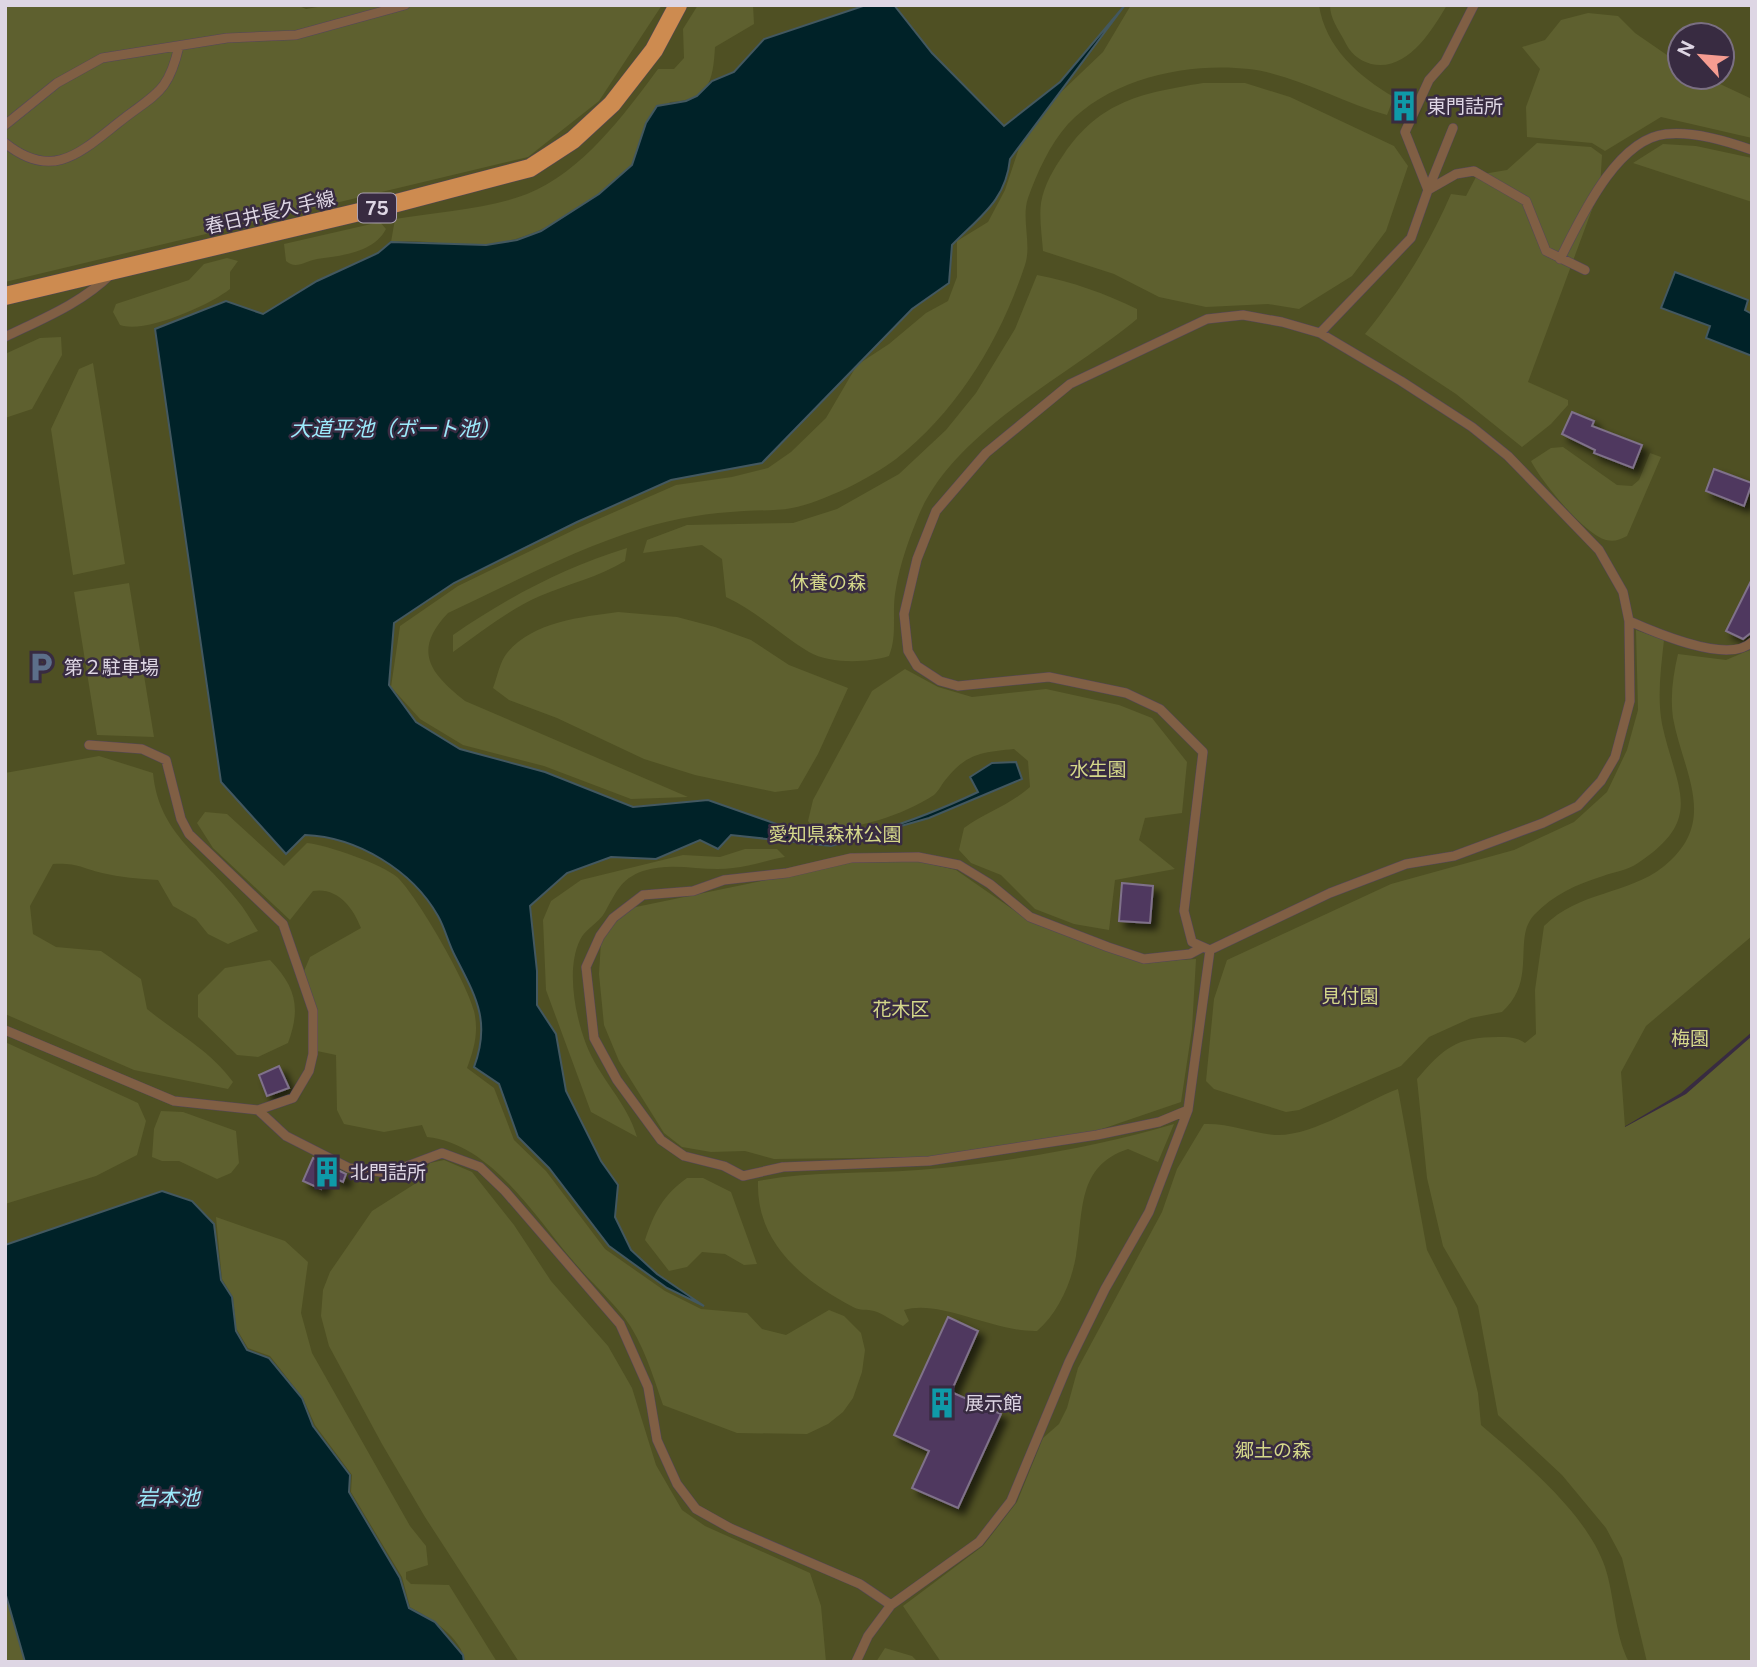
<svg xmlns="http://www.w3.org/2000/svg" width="1757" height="1667" font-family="'Public Sans','Noto Sans JP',sans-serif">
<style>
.green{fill:#4f5023;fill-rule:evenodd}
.forest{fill:#5e602f}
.water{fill:#002228;stroke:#435860;stroke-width:2}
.building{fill:#50395f;stroke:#7f718a;stroke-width:2;filter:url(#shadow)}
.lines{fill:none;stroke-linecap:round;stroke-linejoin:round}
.lane-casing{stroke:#53465b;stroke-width:10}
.primary-casing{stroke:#53465b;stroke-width:19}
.lane{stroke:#805f44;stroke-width:9}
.primary{stroke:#cd8b50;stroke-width:18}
.labels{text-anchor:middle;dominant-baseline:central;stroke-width:5;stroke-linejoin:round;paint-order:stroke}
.shield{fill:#382b41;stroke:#aca3b3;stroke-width:2}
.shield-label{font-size:18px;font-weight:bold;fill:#ded6e4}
.poi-label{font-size:19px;fill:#ded6e4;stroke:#382b41;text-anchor:start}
.street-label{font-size:19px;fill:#ded6e4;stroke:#382b41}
.park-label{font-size:19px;fill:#d5d88a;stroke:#382b41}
.water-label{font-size:21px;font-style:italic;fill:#9ceafb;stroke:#382b41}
</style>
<defs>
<filter id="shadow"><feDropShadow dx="6" dy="6" stdDeviation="3.5" flood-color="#0009"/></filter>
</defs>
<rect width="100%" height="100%" fill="#382b41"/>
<path class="green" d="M5,5H1752V1032L1681,1093L1624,1127L1752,1662H5ZM1680,35H1722V77H1680Z"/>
<path class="forest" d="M5,5H297L306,9L329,5H662L599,101L528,157L5,282Z
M698,5H753L754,24L715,47C713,82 709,100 670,102C658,121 645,150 631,166C598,204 532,243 482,245C452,247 421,238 391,242L395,219C436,212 489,209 527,194C582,172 624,115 658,69H674L684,58L683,29Z
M1131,5H1319C1325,47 1359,77 1394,97L1387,115C1340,102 1297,75 1249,69C1189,62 1111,78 1068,124C1050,144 1037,173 1028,198C1021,219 1032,244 1025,265C1001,338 958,411 896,459C871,478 823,502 792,508C777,511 760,510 744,511C709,513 676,518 643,528C575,549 512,583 448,613C412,651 430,673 465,701L688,797L631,799L544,766L463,745L420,719L391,687L400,626L458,586L578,528L676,485L732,477L768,468L791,452L826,418L857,365L889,344L926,313L948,301L957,277V241L988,222L1005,190L1021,142L1038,114L1103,52Z
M1330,5H1447C1431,32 1407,72 1371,64C1358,60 1350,53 1344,40C1338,29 1330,18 1330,5Z
M1588,13L1618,16L1635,33L1680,64V77H1705L1752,99V138L1661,117L1605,151L1592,143L1527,137L1526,107L1540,69L1522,47L1545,40L1561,20Z
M1203,83H1245L1290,97L1394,146L1408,166L1386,231L1352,276L1299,309L1268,304L1206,307L1159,297L1114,274L1043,251C1042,236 1039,218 1041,203C1044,185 1054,168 1064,154C1101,100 1143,93 1203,83Z
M1537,143L1591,147L1602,155L1600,188L1528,382L1568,400V405L1551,424L1522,447L1456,394L1365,334C1400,291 1429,245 1451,194L1466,196L1477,175L1507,170Z
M1663,144L1696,146L1752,158V202L1633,163Z
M380,222L386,229C374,253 339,256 317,259C305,261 296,270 286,261L284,244Z
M227,258L238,261L230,272V289C210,305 145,334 120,325L113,312L116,304L189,280L204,264Z
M1037,275C1073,282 1104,293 1137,309V319C1070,375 953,431 918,517C909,539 900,564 896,588C891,612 898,634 889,656C867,663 830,664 809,652C779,634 758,612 726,597L722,559L702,545L643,553L647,540L687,525L793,523L837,509L899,474L946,430L976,393L1015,329Z
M61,337L62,355L32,409L5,418V354L40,338Z
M93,363L125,564L73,575L51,429L79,369Z
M1563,447L1617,485L1632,486L1639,480L1650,453L1661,457L1627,536C1619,540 1614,542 1606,540C1584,534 1541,481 1531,461L1551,448Z
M627,548L625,561C599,577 568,584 540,596C508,610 481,632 453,652V635C508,597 563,568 627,548Z
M129,583L154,737L97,735L74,592Z
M618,612L677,617L715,627L751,640L789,665L848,688L818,754L798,789L775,792L695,775L644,759L557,718L509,700L493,688C497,678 500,661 507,653C532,622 581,617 618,612Z
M1636,630L1664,640C1661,668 1657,696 1662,724C1676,789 1706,818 1638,863C1628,870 1614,872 1603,876C1577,884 1553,895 1534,915C1512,939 1538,980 1502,1012L1471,1018L1429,1037L1401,1066L1299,1110L1286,1112L1214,1089L1206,1081L1214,999L1227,960L1391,884L1514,850L1574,822L1607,792L1627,750L1638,710Z
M1752,649V936L1646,1026L1621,1072L1625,1127L1686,1094L1752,1036V1662H1647L1622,1558L1606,1528L1562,1475L1498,1415L1478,1306L1443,1246L1427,1178L1417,1079C1444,1048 1456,1037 1498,1037C1507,1037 1517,1037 1525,1043L1536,1034L1535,990L1544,926C1579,891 1627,895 1663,867C1720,822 1683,773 1673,718C1670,697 1673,675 1678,654L1726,660Z
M905,669L938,687L972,697L1046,689L1119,705L1152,718L1187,762L1182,813L1145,818L1139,840L1175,869L1115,880L1109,930L1074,924L1035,909L1001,875L971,863L959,850L964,828C988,811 1007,807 1030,787L1028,761L1014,749C984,752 967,753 947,778C942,783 939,791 934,795C902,816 852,831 815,830L808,821L813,800L872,691Z
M99,756L153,773C159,835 202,855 237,900C245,909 251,921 258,931L228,944L208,934L196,919L173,906L158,880C139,879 120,877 102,873C80,868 79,863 53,864L30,906L33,934L56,947L101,951L141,979L147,1009C176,1033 210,1050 233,1082L228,1089L134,1070L5,1014V773Z
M205,812L227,814L284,866L307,843C327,845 382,864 397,877C418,897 467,983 474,1011C479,1032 474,1049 467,1068L494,1088L514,1140L546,1171L605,1249L665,1291L701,1309L747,1313L762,1329L786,1335L829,1310L844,1316L861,1333L865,1350L862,1372L853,1398L843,1412L828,1424L807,1434L737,1433L663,1405C653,1376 643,1342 624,1317C609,1298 590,1281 574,1262C535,1217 492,1144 427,1137L422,1125L384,1132L344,1124L337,1110L336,1055L317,1051V1013L304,971L310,957L361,928C353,907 337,887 313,891L290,920L213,848L197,823Z
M745,849H777L785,857C768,860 750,866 733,868C703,872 673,861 643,871C620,879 616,893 605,912C599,923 585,929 580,940C566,969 575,1015 586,1044C599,1078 627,1102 637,1137L591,1112L546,990L543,920L551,901L581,880L683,855L720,857Z
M917,861L956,870L1028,920L1143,962L1196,959L1192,1029L1181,1102L1096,1131L929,1157L774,1159L745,1151L711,1152L682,1147L664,1133L619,1061L604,1025L599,974L601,942L614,922L631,908L853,862Z
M270,960C296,987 301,1008 288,1043L258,1057L237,1055L198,1017V995L225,968Z
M5,1042L138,1103L146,1121L137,1155L96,1176L5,1204Z
M1398,1089L1427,1250L1457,1308L1478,1393L1481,1425C1523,1461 1587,1514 1605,1567C1615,1597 1614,1634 1629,1662H941L903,1606L983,1546L1017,1502L1043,1438L1059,1424L1067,1408L1078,1368L1162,1212L1177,1169L1204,1124C1229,1123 1251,1133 1275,1135C1312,1137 1363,1102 1398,1089Z
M161,1111L183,1112L236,1131L239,1163L231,1173L217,1179L179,1161H162L152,1157L154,1129Z
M1174,1124L1158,1162L1128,1149C1076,1166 1084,1212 1076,1256C1071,1284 1058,1313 1037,1331C993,1332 940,1299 904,1310L909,1321L903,1326C894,1322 884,1314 874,1311C867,1309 860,1311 853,1307C802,1280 756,1243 758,1181C811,1171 864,1174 918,1170C998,1164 1097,1147 1174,1124Z
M444,1160L472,1172L514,1225L551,1281L608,1346L632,1388L656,1465L682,1510L705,1526L810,1573L821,1606L826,1662H519L425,1517L382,1444L329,1346L321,1316L323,1290L330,1272L372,1211L421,1180L430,1163Z
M687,1178H703L731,1192L757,1264L744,1265L725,1254L702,1252L687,1267L669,1271L645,1240C654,1213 663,1195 687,1178Z
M216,1217L285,1241L308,1262L301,1313L312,1353L410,1526L426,1546L428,1565L406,1572V1579L411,1584L449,1585L497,1662H465C462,1637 430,1618 410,1607L402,1577L351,1492L352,1475L315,1425L303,1398L270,1356L248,1348L236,1328L233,1297L222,1279Z
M5,1594L25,1662H5Z
M885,1648L912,1656L918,1662H876Z"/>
<path class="water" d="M866,5H894L932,53L1004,126L1060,82L1125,5L1010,159C1006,201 979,217 952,245L949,283L912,309L762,463L671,480L577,522L454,583L394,623L389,685L416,722L460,749L545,772L633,807L708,800L788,828C812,867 946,807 978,792L970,777L992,763L1016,762L1022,779L929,818L831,846L731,835L718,849L700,840L656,859L611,857L567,873L530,906L537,971V1005L556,1034L566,1091L601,1161L618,1185L615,1217L631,1250L657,1274L704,1306L667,1288L609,1246L549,1168L518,1137L499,1084L474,1067C491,1021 476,997 455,956C448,943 445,928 438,916C412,870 357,837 305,835L286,854L221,782L155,329L226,301L263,314L317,281L378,253L391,242L486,245L517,240L541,231L599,194L632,165L646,123L657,106L686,101L697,96L712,81L734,72L764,39Z
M1675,272L1748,300L1745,310L1752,314V356L1706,338L1710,326L1661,308Z
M162,1191L192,1201L214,1224L221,1280L232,1297L236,1331L247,1350L269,1358L302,1398L313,1426L350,1475L349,1492L400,1578L409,1608L435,1622L463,1655L464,1662H25L5,1592V1245Z"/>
<path class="building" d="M1400,95L1412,99L1404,117L1393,112Z
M1572,412L1594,421L1592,426L1642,445L1633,468L1594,453L1595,450L1562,434Z
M1714,469L1752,483L1744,506L1706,491Z
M1752,579V632L1743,639L1726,631Z
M1122,883L1153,886L1150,923L1119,921Z
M279,1066L289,1088L267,1096L259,1075Z
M313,1158L346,1174L343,1182L327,1175L321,1189L303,1181Z
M948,1317L978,1331L951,1392L1001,1414L958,1508L912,1488L929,1451L894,1435Z"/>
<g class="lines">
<g class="lane-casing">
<path id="lane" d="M5,125L57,83L102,58L227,38L296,35L405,5
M5,143C52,181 80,153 118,123C154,94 168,95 179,46
M1428,190L1456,174L1474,171L1526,201L1546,251L1585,270
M1428,190L1453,128
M1560,259C1580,220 1616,139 1666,134C1692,131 1727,141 1752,150
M1243,315L1282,322L1320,333L1401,381L1472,427L1508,456L1599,550L1623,592L1629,621L1630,701L1615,757L1601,781L1578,806L1543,823L1454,856L1406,864L1330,893L1210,950L1192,942L1184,911L1203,752L1160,709L1126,693L1049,677L958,686L940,681L917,666L908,651L904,614L917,559L936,511L986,453L1070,384L1207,319Z
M1320,333L1411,238L1428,190L1405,132L1429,80L1445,62L1474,5
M5,337C42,319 82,303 111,274
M1629,621C1654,632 1728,665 1752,642
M89,745L142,749L166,760L181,819L189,834L283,924L313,1011V1054L309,1071L293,1098L258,1110
M5,1030L174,1101L258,1110L286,1136L349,1168L389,1173L442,1153L480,1167L505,1191L620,1324L648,1387L657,1440L677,1484L696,1509L730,1528L860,1584L891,1605
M1188,1110L1159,1122L1097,1135L929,1161L783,1167L743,1176L724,1166L684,1156L661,1140L617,1080L594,1038L586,967L600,936L613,918L643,895L693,891L724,880L787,873L851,858L918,857L959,865L990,884L1030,917L1108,947L1144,959L1190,954L1203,947
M856,1662L868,1636L891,1605L979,1542L1011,1501L1069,1362L1105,1289L1149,1212L1188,1110L1210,950"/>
</g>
<g class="primary-casing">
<path id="primary" d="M5,296L389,205L530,168L573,140L612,104L654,50L678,5"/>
</g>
<use href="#lane" class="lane"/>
<use href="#primary" class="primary"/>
</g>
<defs>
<g id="building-bare" transform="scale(2.415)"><path d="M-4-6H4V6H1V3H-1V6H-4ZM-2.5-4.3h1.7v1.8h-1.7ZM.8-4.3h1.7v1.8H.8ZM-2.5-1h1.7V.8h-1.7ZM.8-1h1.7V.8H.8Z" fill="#0f9aa8" stroke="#382b41" stroke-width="2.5" paint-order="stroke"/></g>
<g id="parking-bare" transform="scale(2.415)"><path d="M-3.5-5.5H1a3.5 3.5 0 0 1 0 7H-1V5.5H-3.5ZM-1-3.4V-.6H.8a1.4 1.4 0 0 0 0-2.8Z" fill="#5c6f8a" stroke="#382b41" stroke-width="2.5" paint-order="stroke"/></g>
</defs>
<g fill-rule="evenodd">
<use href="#building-bare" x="1404" y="106"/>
<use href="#parking-bare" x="41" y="667"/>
<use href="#building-bare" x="327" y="1172"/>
<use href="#building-bare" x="942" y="1403"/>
</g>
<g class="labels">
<rect class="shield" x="358" y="193.5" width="38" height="29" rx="5"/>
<g class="shield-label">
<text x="377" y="208">75</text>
</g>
<g class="poi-label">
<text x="1427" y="106">東門詰所</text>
<text x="64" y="667">第２駐車場</text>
<text x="350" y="1172">北門詰所</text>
<text x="965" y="1403">展示館</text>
</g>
<g class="street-label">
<text transform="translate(270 212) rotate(-13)">春日井長久手線</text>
</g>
<g class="park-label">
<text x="828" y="582">休養の森</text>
<text x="1098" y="769">水生園</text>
<text x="835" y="834">愛知県森林公園</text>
<text x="1350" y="996">見付園</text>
<text x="901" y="1009">花木区</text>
<text x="1690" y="1038">梅園</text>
<text x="1273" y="1450">郷土の森</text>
</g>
<g class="water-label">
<text x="395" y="428">大道平池（ボート池）</text>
<text x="168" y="1497">岩本池</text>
</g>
</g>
<rect width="1757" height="1667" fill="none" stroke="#ded6e4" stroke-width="14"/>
<g transform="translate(1701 56) rotate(296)"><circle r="33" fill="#382b41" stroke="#7a6f82" stroke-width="2"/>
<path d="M0-5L12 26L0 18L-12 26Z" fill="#f59c91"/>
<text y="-10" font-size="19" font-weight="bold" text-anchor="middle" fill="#ded6e4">N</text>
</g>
</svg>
